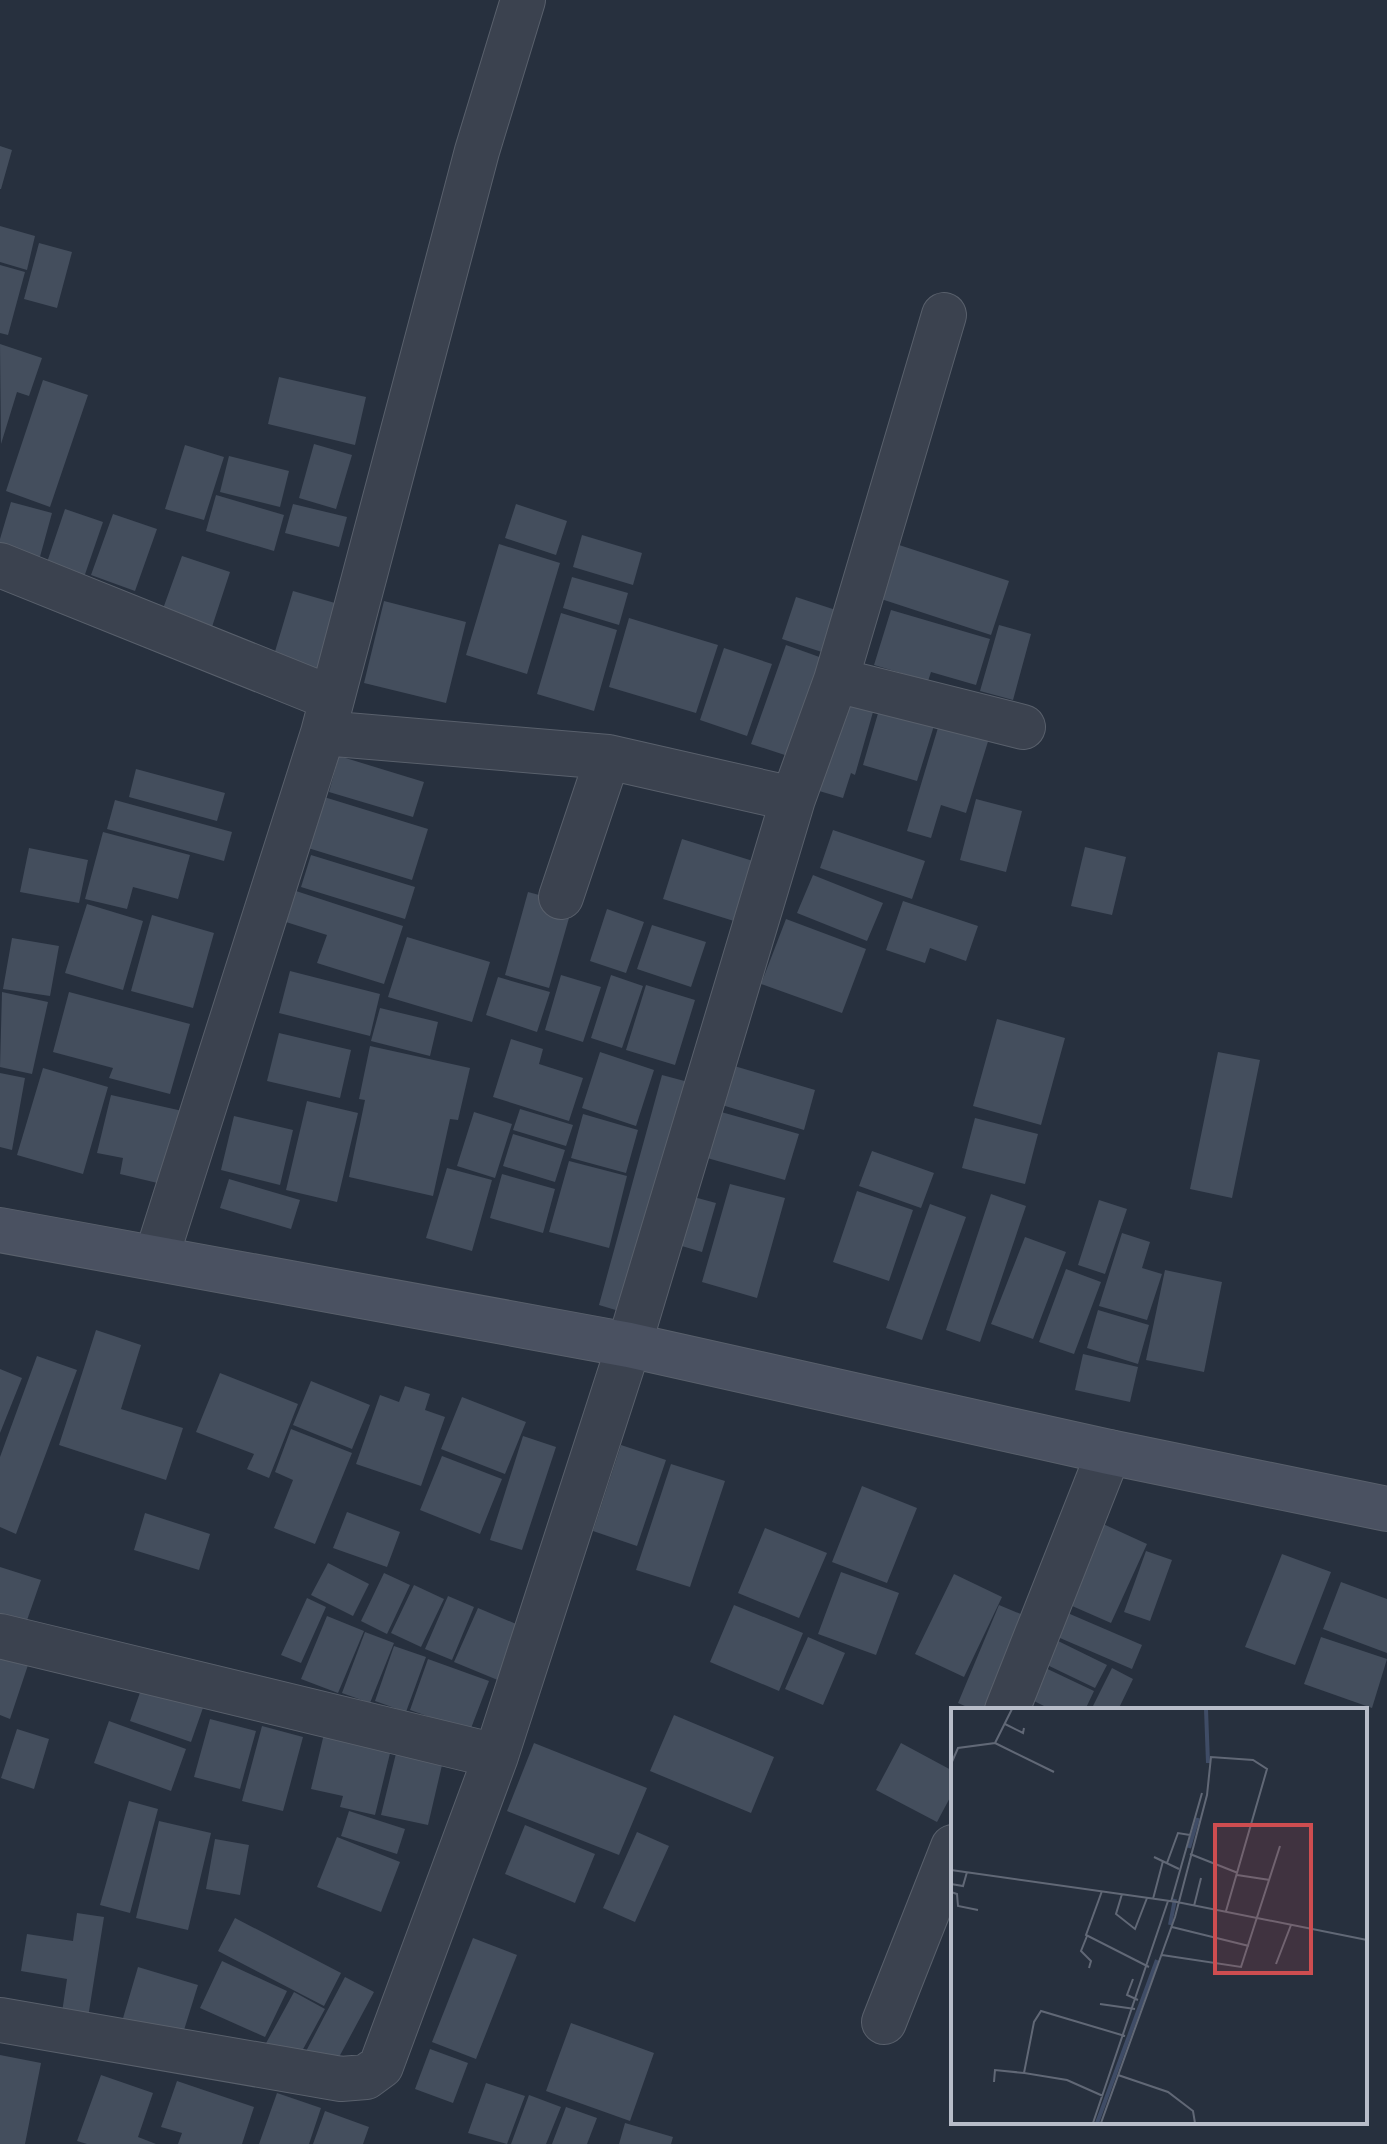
<svg xmlns="http://www.w3.org/2000/svg" width="1387" height="2144" font-family="Quicksand,sans-serif">
<style>
.building{fill:#444e5d}
.lines{fill:none;stroke-linecap:round;stroke-linejoin:round}
.street-casing{stroke:#59606c;stroke-width:46}
.secondary-casing{stroke:#59606c;stroke-width:46}
.street{stroke:#3b424f;stroke-width:44}
.secondary{stroke:#4a5161;stroke-width:44}
.inset-river{fill:none;stroke:#3f4c66;stroke-width:4}
.inset-road{fill:none;stroke:#616876;stroke-width:2}
.view{fill:#ce4d50;fill-opacity:0.15;stroke:#ce4d50;stroke-width:4}
.inset-edge{fill:none;stroke:#b8bdc9;stroke-width:4}
</style>
<rect width="100%" height="100%" fill="#27303e"/>
<path class="building" d="M0,146L12,150L1,189H0Z
M0,226L35,236L27,270L0,262Z
M39,243L72,252L57,308L24,299Z
M0,265L25,272L8,335L0,333Z
M0,344L42,358L29,396L17,392L1,444Z
M279,377L366,397L355,445L268,424Z
M43,380L88,395L50,507L6,491Z
M314,444L352,455L336,509L299,498Z
M185,445L224,457L204,520L165,509Z
M229,456L289,471L280,507L220,492Z
M216,495L284,515L274,551L206,531Z
M11,502L52,513L38,564L0,553V539Z
M293,504L347,517L339,547L285,533Z
M516,504L567,521L556,555L505,538Z
M65,509L103,522L81,586L43,574Z
M113,514L157,529L135,591L91,575Z
M582,535L642,553L633,585L573,567Z
M893,543L1009,581L991,635L875,597Z
M499,544L560,563L527,674L466,655Z
M182,556L230,572L210,633L160,617Z
M572,577L628,593L619,625L563,608Z
M293,591L349,607L327,681L271,665Z
M796,597L845,613L831,655L782,639Z
M384,601L466,622L446,703L364,683Z
M891,610L990,639L976,685L931,672L928,681L874,665Z
M561,613L617,630L594,711L537,694Z
M629,618L718,645L696,713L609,687Z
M999,625L1031,634L1013,700L980,691Z
M786,645L825,659L791,757L751,744Z
M724,648L772,664L747,736L700,720Z
M837,694L875,705L855,775L851,773L843,798L809,788Z
M881,703L936,719L917,781L863,765Z
M940,721L990,735L966,813L941,805L931,838L907,831Z
M339,756L424,782L413,817L329,792Z
M136,769L225,793L217,821L129,797Z
M324,797L428,829L412,880L308,848Z
M976,799L1022,811L1006,872L960,860Z
M115,800L232,832L224,861L107,829Z
M833,830L925,861L912,899L820,868Z
M103,832L190,855L178,899L133,887L127,909L85,899Z
M682,839L753,861L734,921L663,899Z
M1085,847L1126,857L1112,915L1071,906Z
M29,848L88,860L79,903L20,892Z
M311,855L415,887L405,919L301,887Z
M813,875L883,903L867,941L797,913Z
M296,891L403,926L384,984L317,963L327,935L286,922Z
M528,892L573,904L549,988L505,975Z
M903,901L978,926L966,961L930,948L925,963L886,950Z
M87,904L143,921L123,990L65,973Z
M607,909L644,922L626,973L590,961Z
M152,915L214,933L193,1008L131,991Z
M786,919L866,949L842,1013L761,984Z
M652,925L706,942L691,987L637,969Z
M407,937L490,962L472,1022L388,997Z
M12,938L59,946L50,996L3,989Z
M290,971L380,994L370,1036L279,1013Z
M561,975L601,987L583,1042L545,1030Z
M611,975L643,986L622,1048L591,1038Z
M498,977L550,992L537,1032L486,1015Z
M646,985L695,1000L675,1065L626,1050Z
M2,992L48,1002L32,1074L0,1067Z
M69,992L190,1024L170,1094L109,1078L113,1068L53,1052Z
M380,1008L438,1022L430,1056L371,1041Z
M997,1019L1065,1038L1041,1125L973,1106Z
M279,1033L351,1050L340,1098L267,1081Z
M511,1039L543,1049L539,1064L583,1078L569,1121L493,1097Z
M370,1046L470,1068L458,1120L450,1119L433,1196L349,1177L365,1100L359,1099Z
M600,1052L654,1070L636,1126L582,1108Z
M1218,1052L1260,1060L1232,1198L1190,1189Z
M724,1063L815,1090L804,1130L712,1102Z
M43,1068L108,1087L83,1174L17,1155Z
M0,1073L25,1078L12,1150L0,1147Z
M662,1075L692,1083L629,1314L599,1305Z
M111,1095L187,1112L170,1186L120,1174L123,1158L97,1153Z
M307,1101L358,1113L337,1202L286,1190Z
M520,1109L573,1125L566,1146L513,1130Z
M714,1110L799,1134L785,1180L700,1156Z
M474,1112L512,1124L495,1178L457,1166Z
M583,1114L638,1130L626,1173L571,1158Z
M234,1116L293,1130L280,1185L221,1170Z
M975,1118L1038,1134L1025,1184L962,1168Z
M513,1134L565,1150L555,1182L503,1166Z
M872,1151L934,1173L921,1208L859,1186Z
M569,1161L627,1176L609,1248L549,1232Z
M447,1168L492,1180L472,1251L426,1238Z
M502,1174L555,1189L543,1233L490,1218Z
M229,1179L300,1200L291,1229L220,1208Z
M730,1184L785,1198L757,1298L702,1282Z
M857,1191L913,1210L889,1281L833,1262Z
M679,1193L716,1203L702,1252L665,1241Z
M991,1194L1026,1206L980,1342L946,1330Z
M1099,1200L1127,1209L1105,1274L1078,1265Z
M930,1204L966,1217L922,1340L886,1328Z
M1122,1233L1150,1242L1142,1268L1162,1274L1147,1320L1099,1306Z
M1025,1237L1066,1252L1033,1339L991,1324Z
M1066,1269L1101,1282L1074,1354L1039,1342Z
M1165,1270L1222,1282L1204,1372L1146,1360Z
M1098,1310L1149,1325L1138,1364L1087,1348Z
M96,1330L141,1345L121,1409L183,1428L166,1480L59,1445Z
M1083,1354L1138,1367L1130,1402L1075,1390Z
M37,1356L77,1370L16,1534L0,1527V1457Z
M0,1369L22,1378L0,1433Z
M220,1373L298,1404L269,1478L247,1469L254,1454L196,1432Z
M311,1381L370,1405L352,1449L293,1425Z
M405,1386L430,1394L425,1410L445,1417L421,1486L356,1464L380,1395L399,1402Z
M462,1397L526,1422L505,1474L441,1449Z
M291,1429L352,1453L315,1544L274,1528L293,1480L275,1472Z
M523,1436L556,1447L522,1550L490,1540Z
M621,1445L666,1460L637,1546L593,1531Z
M442,1456L502,1479L480,1534L420,1510Z
M671,1464L725,1481L690,1587L636,1570Z
M862,1486L917,1508L887,1583L832,1562Z
M347,1512L400,1532L387,1567L333,1548Z
M145,1513L210,1534L199,1570L134,1550Z
M1090,1518L1147,1544L1111,1623L1054,1598Z
M765,1528L827,1553L799,1618L738,1593Z
M1146,1551L1172,1560L1150,1621L1124,1612Z
M1282,1554L1331,1572L1295,1665L1245,1647Z
M328,1563L369,1584L353,1616L311,1595Z
M0,1567L41,1580L25,1626L0,1618Z
M841,1572L899,1593L876,1655L818,1634Z
M384,1573L410,1585L387,1634L361,1621Z
M954,1574L1002,1597L964,1677L915,1654Z
M1341,1582L1387,1599V1653L1323,1629Z
M414,1585L444,1599L421,1647L391,1633Z
M448,1596L474,1607L452,1660L425,1649Z
M307,1598L326,1607L301,1663L281,1655Z
M734,1605L803,1633L779,1691L710,1662Z
M999,1605L1035,1620L998,1710H974L958,1703Z
M478,1608L528,1629L505,1683L454,1662Z
M1063,1611L1142,1645L1132,1669L1053,1635Z
M327,1616L364,1631L338,1693L301,1679Z
M365,1632L394,1643L370,1703L342,1693Z
M808,1637L845,1653L823,1705L785,1689Z
M1321,1637L1387,1659L1372,1708L1304,1684Z
M1054,1639L1107,1665L1095,1688L1043,1663Z
M394,1646L426,1657L406,1712L375,1701Z
M0,1655L28,1665L10,1719L0,1715Z
M428,1659L489,1681L470,1731L410,1710Z
M1037,1664L1094,1691L1085,1710H1052L1022,1695Z
M1112,1668L1133,1679L1118,1710H1091Z
M143,1684L204,1705L191,1742L130,1721Z
M674,1715L774,1757L751,1813L650,1771Z
M210,1719L256,1731L240,1789L194,1777Z
M109,1721L186,1749L171,1791L94,1763Z
M327,1721L394,1737L375,1815L340,1807L343,1796L311,1789Z
M262,1726L303,1737L283,1811L242,1801Z
M17,1729L49,1739L34,1789L1,1778Z
M400,1737L446,1748L428,1825L381,1815Z
M534,1743L647,1788L619,1855L507,1811Z
M901,1743L953,1771V1792L937,1822L876,1790Z
M129,1801L158,1809L130,1913L100,1905Z
M349,1811L405,1829L397,1854L341,1836Z
M159,1821L211,1833L188,1930L136,1918Z
M525,1825L595,1854L575,1903L505,1874Z
M637,1832L669,1846L635,1922L603,1908Z
M337,1837L400,1862L381,1912L317,1887Z
M215,1839L249,1845L240,1895L206,1889Z
M77,1913L104,1917L87,2024L61,2019L67,1979L21,1971L27,1934L73,1941Z
M235,1918L341,1973L324,2006L218,1951Z
M473,1938L517,1955L476,2059L432,2042Z
M222,1961L287,1991L265,2037L200,2008Z
M138,1967L198,1985L180,2043L121,2025Z
M345,1977L374,1992L331,2072L303,2057Z
M294,1992L325,2009L296,2062L265,2045Z
M571,2023L654,2053L630,2121L546,2091Z
M430,2049L468,2063L453,2103L415,2089Z
M0,2055L41,2063L25,2144H0Z
M101,2075L153,2093L138,2137L156,2144H87L77,2141Z
M177,2081L254,2107L242,2144H178L182,2133L161,2127Z
M486,2083L525,2096L507,2144L468,2133Z
M277,2093L321,2108L309,2144H259Z
M529,2095L561,2107L546,2144H511Z
M566,2107L597,2118L587,2144H552Z
M325,2111L369,2127L363,2144H313Z
M625,2123L673,2137L671,2144H619Z"/>
<g class="lines">
<g class="street-casing">
<path id="street" d="M0,565L331,698
M836,680L1023,727
M323,733L608,757L793,799
M561,897L608,757
M156,1258L323,733L477,151L523,0
M0,1636L496,1756
M1007,1710L1109,1452
M0,2020L341,2079L366,2077L381,2066L496,1756L629,1345L793,799L836,680L944,315
M884,2022L953,1847"/>
</g>
<g class="secondary-casing">
<path id="secondary" d="M0,1230L629,1345L1109,1452L1387,1509"/>
</g>
<use href="#street" class="street"/>
<use href="#secondary" class="secondary"/>
</g>
<g transform="translate(951 1708)">
<rect width="416" height="416" fill="#27303e"/>
<path class="inset-river" d="M255,1L257,55M238,140L247,110M219,217L224,191M146,415L206,252"/>
<path class="inset-road" d="M54,16L72,25L73,20M44,35L103,64M0,56L7,40L44,35L61,1M239,146L287,165M203,149L228,161M216,155L227,125L239,127M0,162L226,194L416,232M286,167L319,172M0,176L12,178L16,164M151,183L135,227L198,259M0,184L6,186L7,198L27,202M171,186L165,206L184,221L196,190M202,191L212,153M220,194L251,85M243,198L250,170M221,219L298,238M136,228L130,243L140,253L138,260M211,247L290,259L329,138M325,256L340,217M182,271L176,287L187,292M149,296L184,301M167,367L217,384L242,403L244,415M43,374L44,362L73,365M152,388L116,372L73,365L83,314L90,303L174,328M142,415L217,193M150,415L224,209L256,87L260,49L302,52L316,61L275,203"/>
<path class="view" d="M264,117H360V265H264Z"/>
<rect width="416" height="416" class="inset-edge"/>
</g>
</svg>
